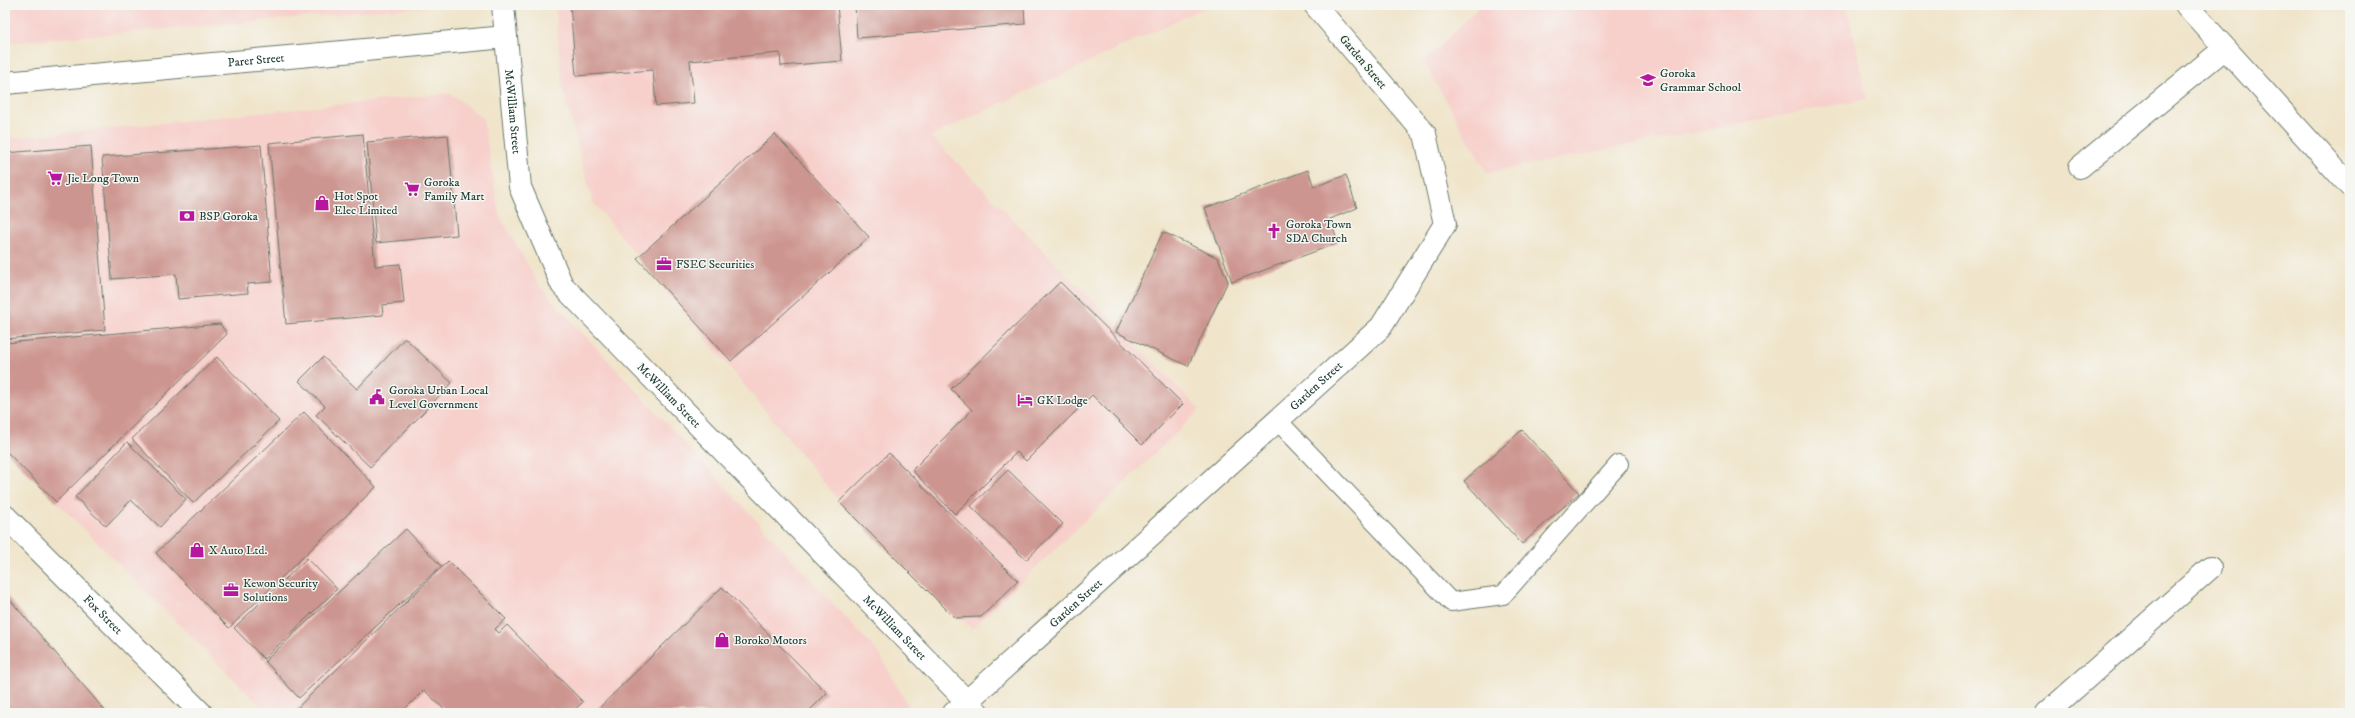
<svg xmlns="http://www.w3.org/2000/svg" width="2355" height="718" font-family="'IM FELL DW Pica',serif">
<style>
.built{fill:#f7d0cc}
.building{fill:#cd958f}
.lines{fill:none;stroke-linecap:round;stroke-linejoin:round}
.lane-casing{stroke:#687869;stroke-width:20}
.street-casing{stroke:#687869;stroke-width:24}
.secondary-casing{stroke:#687869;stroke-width:24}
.lane{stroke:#fff;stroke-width:18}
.street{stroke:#fff;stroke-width:22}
.secondary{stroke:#fff;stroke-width:22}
.labels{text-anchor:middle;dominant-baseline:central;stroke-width:3;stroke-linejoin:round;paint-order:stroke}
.street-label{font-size:12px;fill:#1f3d34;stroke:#f6f6f2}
.poi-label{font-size:12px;fill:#1f3d34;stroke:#f6f6f2;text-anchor:start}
</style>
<rect width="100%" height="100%" fill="#f6f6f2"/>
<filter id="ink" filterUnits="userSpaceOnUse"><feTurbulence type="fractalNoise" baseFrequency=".025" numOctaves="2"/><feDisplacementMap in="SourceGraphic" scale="8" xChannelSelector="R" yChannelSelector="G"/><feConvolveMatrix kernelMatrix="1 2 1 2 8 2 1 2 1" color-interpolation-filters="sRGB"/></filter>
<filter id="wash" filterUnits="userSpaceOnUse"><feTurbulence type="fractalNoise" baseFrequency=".012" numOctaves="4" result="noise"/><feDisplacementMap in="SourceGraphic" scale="16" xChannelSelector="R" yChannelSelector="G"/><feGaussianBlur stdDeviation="0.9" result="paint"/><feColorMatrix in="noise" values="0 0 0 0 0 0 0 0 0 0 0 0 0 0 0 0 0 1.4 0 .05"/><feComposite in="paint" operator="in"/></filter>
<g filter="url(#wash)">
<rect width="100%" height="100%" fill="#f0e5cb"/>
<path class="built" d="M5,5H446L5,43Z
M555,5H1210L931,136L1200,410L972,629L837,498L592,201L562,85Z
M1481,5H1847L1867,99L1487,173L1424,62Z
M450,93L483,118L499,214L540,287L879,653L912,713H267L5,450V139Z"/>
<g id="blocks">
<path class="building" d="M570,5H837L842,61L781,66L780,53L690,61L694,103L656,106L653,70L576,76Z
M855,5H1024L1025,24L857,38Z
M363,134L375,266L400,264L404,303L382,305L383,315L286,324L269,143Z
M775,134L869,237L731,361L637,258Z
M448,135L457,235L376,243L367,142Z
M261,145L272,282L247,284L248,293L178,299L176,274L112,279L102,157Z
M91,146L105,330L5,339V153Z
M1308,170L1314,187L1346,175L1357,208L1330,219L1338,243L1232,282L1205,208Z
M1163,232L1218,258L1228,281L1188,366L1116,332Z
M1060,282L1183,404L1142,445L1092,395L1026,461L1017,452L955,514L912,470L972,410L951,389Z
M220,324L227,334L56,502L5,450V343Z
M405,338L452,383L370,467L316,415L325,406L299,381L323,357L357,389Z
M217,357L279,421L193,503L132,439Z
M304,412L376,487L229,628L156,553Z
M1522,430L1579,493L1522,544L1464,481Z
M127,442L186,499L160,527L131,500L106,526L75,497Z
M889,453L1018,581L981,617L955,618L839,502Z
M1008,470L1063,524L1026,560L971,506Z
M406,529L441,566L299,698L265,661Z
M307,558L337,589L264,659L234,628Z
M448,561L506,619L495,629L499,633L507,625L583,702L571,713H555L549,707L542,713H444L446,711L424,690L401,713H292Z
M722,587L827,693L807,713H594Z
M5,594L107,713H5Z"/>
</g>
</g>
<g filter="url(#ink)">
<use href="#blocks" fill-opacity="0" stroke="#687869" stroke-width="1"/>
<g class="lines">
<g class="lane-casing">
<path id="lane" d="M1277,420L1451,602L1503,595L1619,464"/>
</g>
<g class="street-casing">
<g id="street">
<path d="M2186,5L2350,186"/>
<path id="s1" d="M5,83L506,37"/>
<path d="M2080,167L2224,49"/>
<path id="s2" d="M5,516L201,713"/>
<path id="s3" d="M954,713L1381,327L1445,224L1425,134L1315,5"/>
<path d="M2047,713L2210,568"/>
</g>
</g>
<g class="secondary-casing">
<g id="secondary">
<path id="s4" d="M503,5L520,187L562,285L978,713"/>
</g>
</g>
<use href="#lane" class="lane"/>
<use href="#street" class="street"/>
<use href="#secondary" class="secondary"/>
</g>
</g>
<defs>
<g id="school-bare" transform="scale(1.2)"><path d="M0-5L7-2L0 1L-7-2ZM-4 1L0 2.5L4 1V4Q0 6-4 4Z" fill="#b5179e" stroke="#f6f6f2" stroke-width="2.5" paint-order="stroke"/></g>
<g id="supermarket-bare" transform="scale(1.2)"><path d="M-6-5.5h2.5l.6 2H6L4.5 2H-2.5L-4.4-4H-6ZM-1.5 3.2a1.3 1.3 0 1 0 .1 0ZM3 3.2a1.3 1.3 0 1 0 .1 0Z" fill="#b5179e" stroke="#f6f6f2" stroke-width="2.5" paint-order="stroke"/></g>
<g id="shop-bare" transform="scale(1.2)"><path d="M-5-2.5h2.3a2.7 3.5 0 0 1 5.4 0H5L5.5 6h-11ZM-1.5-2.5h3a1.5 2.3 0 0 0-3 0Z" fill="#b5179e" stroke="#f6f6f2" stroke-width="2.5" paint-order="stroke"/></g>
<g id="bank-bare" transform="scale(1.2)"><path d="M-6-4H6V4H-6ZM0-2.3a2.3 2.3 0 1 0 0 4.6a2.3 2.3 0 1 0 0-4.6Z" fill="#b5179e" stroke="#f6f6f2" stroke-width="2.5" paint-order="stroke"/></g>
<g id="church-bare" transform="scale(1.2)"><path d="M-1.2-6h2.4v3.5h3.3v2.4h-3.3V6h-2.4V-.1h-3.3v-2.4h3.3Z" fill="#b5179e" stroke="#f6f6f2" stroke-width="2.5" paint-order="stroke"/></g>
<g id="office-bare" transform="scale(1.2)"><path d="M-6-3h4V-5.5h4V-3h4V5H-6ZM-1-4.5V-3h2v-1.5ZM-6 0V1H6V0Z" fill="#b5179e" stroke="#f6f6f2" stroke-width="2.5" paint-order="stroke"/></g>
<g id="civic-bare" transform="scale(1.2)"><path d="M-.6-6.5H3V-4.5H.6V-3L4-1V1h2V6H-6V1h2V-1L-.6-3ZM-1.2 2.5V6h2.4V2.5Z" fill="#b5179e" stroke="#f6f6f2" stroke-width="2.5" paint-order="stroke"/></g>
<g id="hotel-bare" transform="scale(1.2)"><path d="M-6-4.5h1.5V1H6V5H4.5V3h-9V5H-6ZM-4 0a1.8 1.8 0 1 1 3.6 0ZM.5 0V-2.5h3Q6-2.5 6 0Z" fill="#b5179e" stroke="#f6f6f2" stroke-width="2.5" paint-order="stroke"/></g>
</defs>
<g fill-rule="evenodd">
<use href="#school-bare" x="1648" y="80"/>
<use href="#supermarket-bare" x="55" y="178"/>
<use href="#supermarket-bare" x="412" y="189"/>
<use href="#shop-bare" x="322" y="203"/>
<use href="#bank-bare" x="187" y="216"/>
<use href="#church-bare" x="1274" y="231"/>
<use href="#office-bare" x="664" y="264"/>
<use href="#civic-bare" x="377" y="397"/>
<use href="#hotel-bare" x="1025" y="400"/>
<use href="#shop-bare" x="197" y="550"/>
<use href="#office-bare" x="231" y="590"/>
<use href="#shop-bare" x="722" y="640"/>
</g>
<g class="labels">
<g class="street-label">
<text stroke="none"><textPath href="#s1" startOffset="252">Parer Street</textPath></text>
<text transform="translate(1363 62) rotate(50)">Garden Street</text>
<text stroke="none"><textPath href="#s4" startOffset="107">McWilliam Street</textPath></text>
<text stroke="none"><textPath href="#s3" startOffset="488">Garden Street</textPath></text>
<text stroke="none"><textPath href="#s4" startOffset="443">McWilliam Street</textPath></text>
<text stroke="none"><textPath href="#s3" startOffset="164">Garden Street</textPath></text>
<text stroke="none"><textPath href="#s2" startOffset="139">Fox Street</textPath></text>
<text stroke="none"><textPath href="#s4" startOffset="767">McWilliam Street</textPath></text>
</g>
<g class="poi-label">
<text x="1660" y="73">Goroka<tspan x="1660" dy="14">Grammar School</tspan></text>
<text x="67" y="178">Jie Long Town</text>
<text x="424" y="182">Goroka<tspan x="424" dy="14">Family Mart</tspan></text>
<text x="334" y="196">Hot Spot<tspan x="334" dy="14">Elec Limited</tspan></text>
<text x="199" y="216">BSP Goroka</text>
<text x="1286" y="224">Goroka Town<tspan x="1286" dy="14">SDA Church</tspan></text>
<text x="676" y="264">FSEC Securities</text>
<text x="389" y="390">Goroka Urban Local<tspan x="389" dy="14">Level Government</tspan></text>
<text x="1037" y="400">GK Lodge</text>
<text x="209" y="550">X Auto Ltd.</text>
<text x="243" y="583">Kewon Security<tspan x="243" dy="14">Solutions</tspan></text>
<text x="734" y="640">Boroko Motors</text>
</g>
</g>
<rect width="2355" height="718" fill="none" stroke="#f6f6f2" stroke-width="20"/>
</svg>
